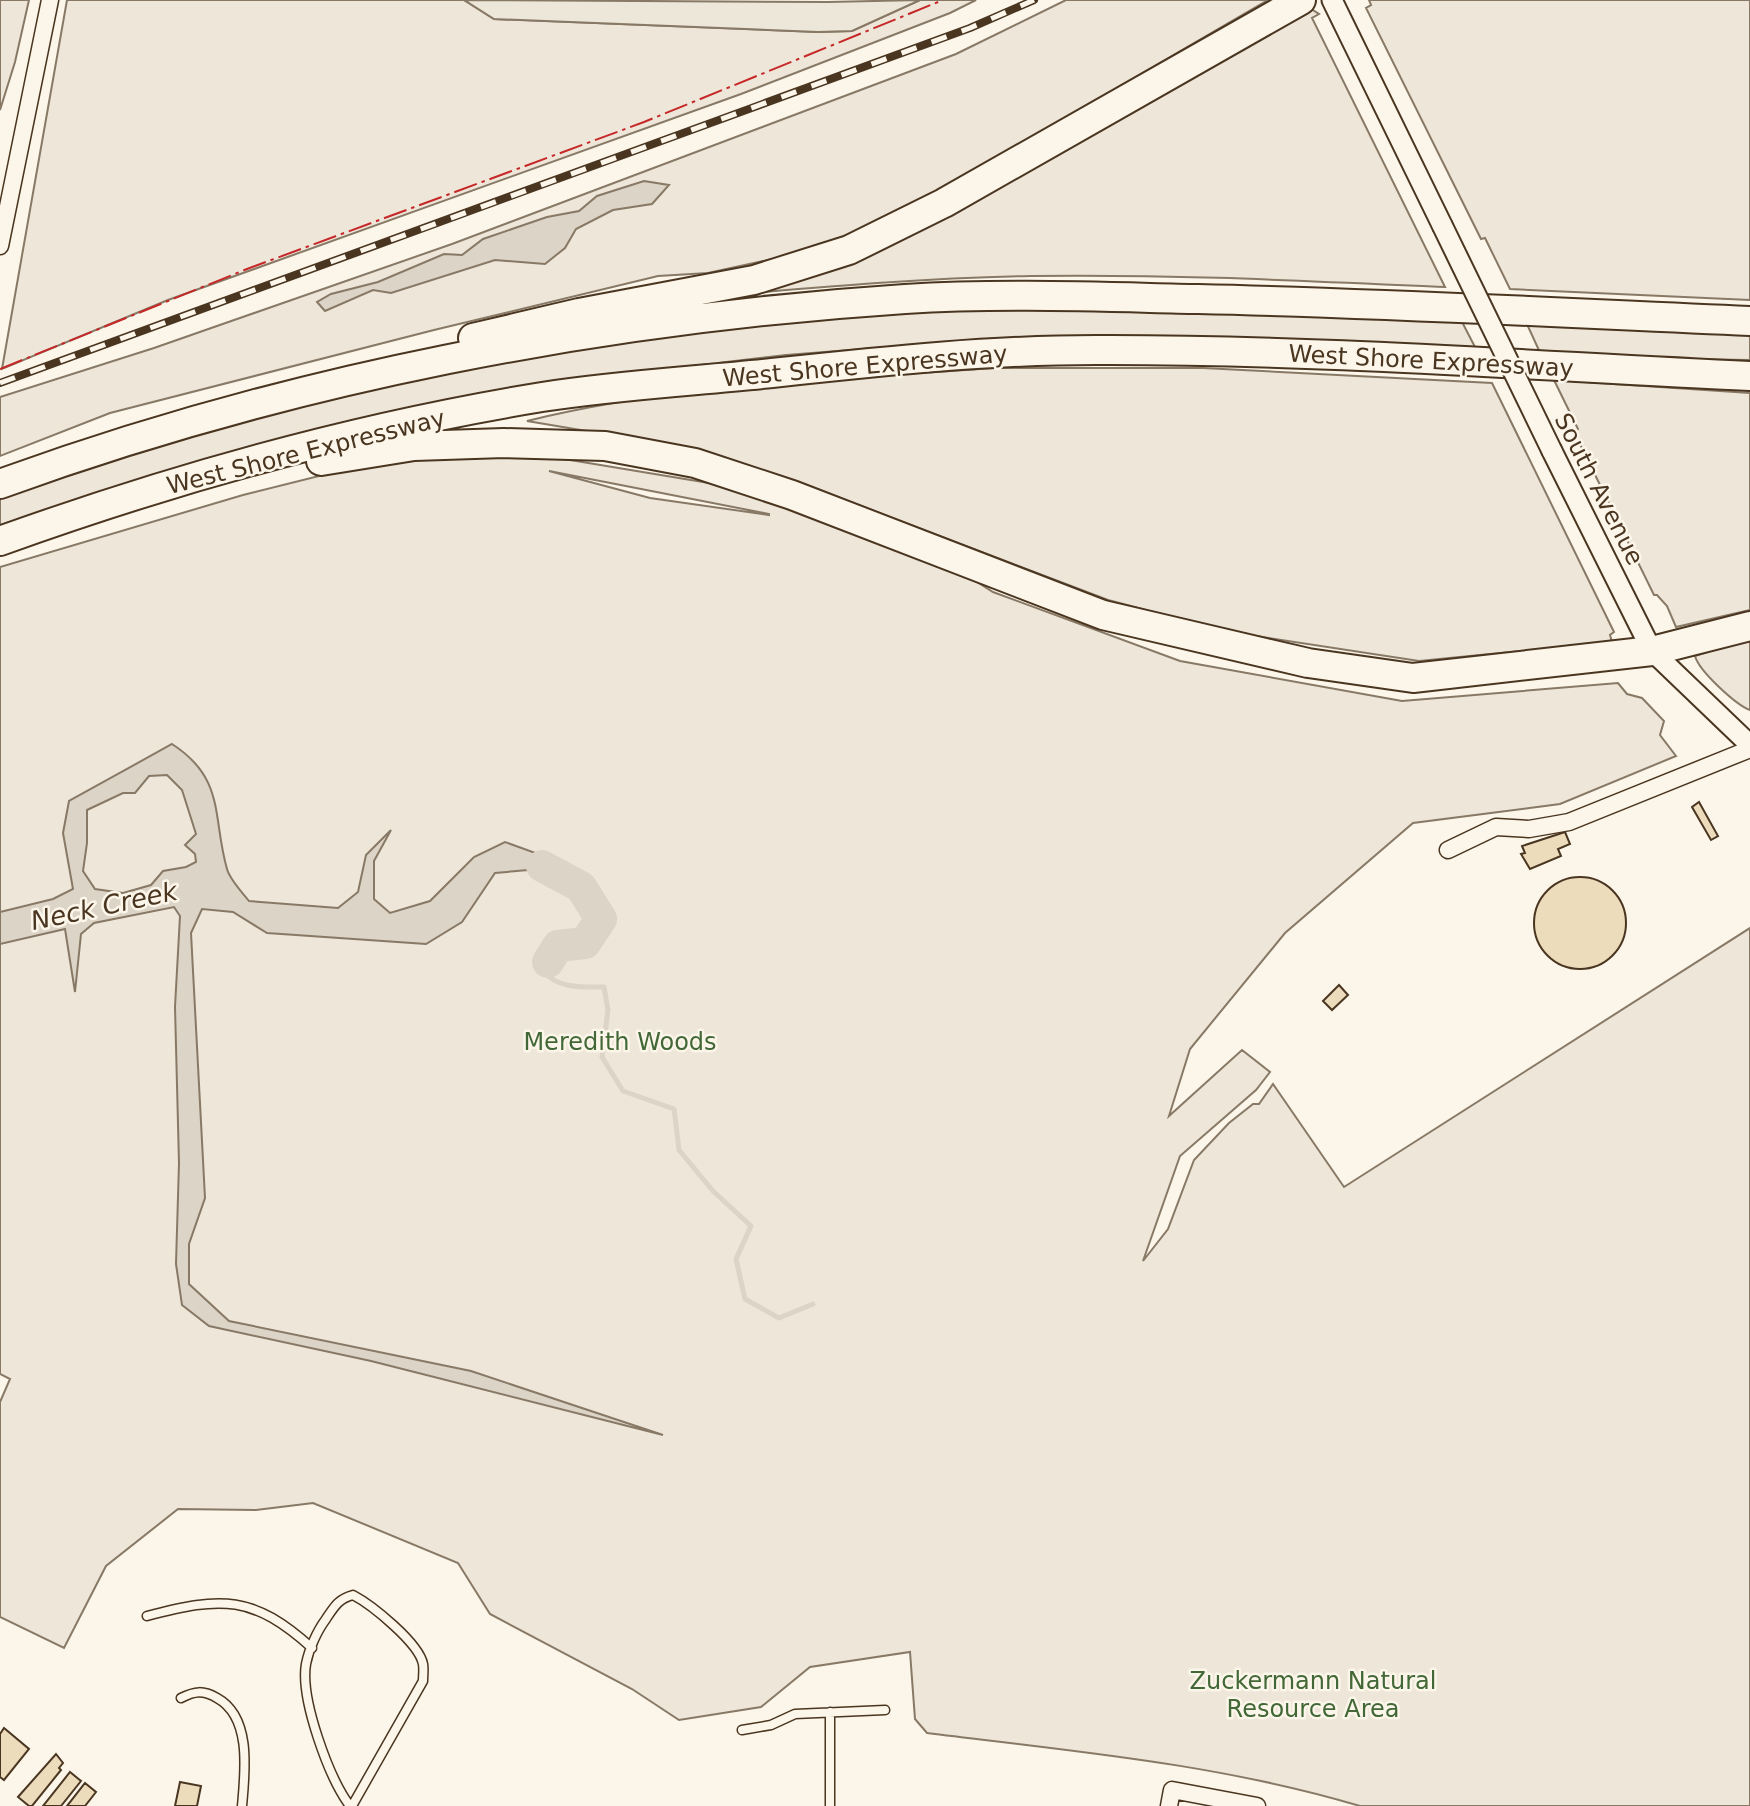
<svg xmlns="http://www.w3.org/2000/svg" width="1750" height="1806" font-family="'DejaVu Sans',sans-serif">
<style>
.green{fill:#ede6d9;stroke:#887966;stroke-width:2;fill-rule:evenodd}
.parking{fill:#ede7d9;stroke:#887966;stroke-width:2}
.water{fill:#dcd4c6;stroke:#887966;stroke-width:2;fill-rule:evenodd}
.lines{fill:none;stroke-linecap:round;stroke-linejoin:round}
.stream{stroke:#dcd4c6;stroke-width:5}
.river{stroke:#dcd4c6;stroke-width:32}
.building{fill:#ecdcbc;stroke:#4a3520;stroke-width:2}
.service-casing{stroke:#4a3520;stroke-width:11}
.minor-casing{stroke:#4a3520;stroke-width:19}
.tertiary-casing{stroke:#4a3520;stroke-width:23}
.motorway-casing{stroke:#4a3520;stroke-width:32}
.service{stroke:#fbf6e9;stroke-width:8}
.minor{stroke:#fbf6e9;stroke-width:16}
.tertiary{stroke:#fbf6e9;stroke-width:19}
.motorway{stroke:#fbf6e9;stroke-width:28}
.rail-casing{stroke:#4a3520;stroke-width:8}
.rail{stroke:#fbf6e9;stroke-width:5;stroke-dasharray:16;stroke-linecap:butt}
.tertiary-bridge-casing{stroke:#4a3520;stroke-width:23;stroke-linecap:butt}
.tertiary-bridge{stroke:#fbf6e9;stroke-width:19}
.power{stroke:#c62828;stroke-width:2;stroke-dasharray:24 5 3.5 5;stroke-linecap:butt}
.labels{text-anchor:middle;dominant-baseline:central;stroke-width:5;stroke-linejoin:round;paint-order:stroke}
.street-label{font-size:24px;fill:#4a3520;stroke:#fbf6e9}
.park-label{font-size:24px;fill:#436837;stroke:#fbf6e9}
.water-label{font-size:26px;font-style:italic;fill:#4a3520;stroke:#fbf6e9}
</style>
<rect width="100%" height="100%" fill="#fbf6e9"/>
<path class="green" d="M0,0H29L15,62L0,110Z
M67,0H464L494,19L818,32L852,31L920,0H976L950,13L741,94L168,300L2,369Z
M1066,0H1268L925,200L818,249L708,273L658,276L434,330L110,413L0,456V397L154,348L452,244L956,54Z
M1369,0H1750V300L1510,289L1485,238L1481,239L1366,8L1371,5Z
M1308,7L1319,14L1312,18L1445,287C1307,281 1169,274 1031,276C911,278 791,290 671,300L778,277Z
M979,308L1460,318L1476,349L1162,338L978,340L786,355L591,378L203,462L0,525V497L195,431L377,384L588,344L781,318Z
M1526,322L1750,333V360L1542,357Z
M994,368H1203L1492,383L1614,632L1610,635L1612,642L1419,661L1230,632L1108,600L806,485L670,445L527,421C675,384 841,379 994,368Z
M1554,380L1750,393V610L1676,627L1667,606L1657,595H1654L1574,432L1578,429Z
M522,452L733,487L952,566L993,592L1180,661L1402,701L1618,683L1627,694L1642,698L1664,721L1660,735L1676,756L1560,804L1413,823L1285,933L1190,1049L1169,1116L1242,1050L1270,1072L1256,1090L1180,1156L1143,1261L1168,1229L1194,1160L1229,1123L1253,1104H1259L1273,1084L1344,1187L1750,928V1806H1360C1220,1764 1072,1751 927,1733L915,1719L910,1652L810,1667L761,1707L679,1720L632,1689L490,1614L458,1563L313,1503L256,1510L178,1509L106,1566L64,1648L0,1617V1402L10,1379L0,1374V567L243,495L387,459ZM549,471L769,514V515L650,498Z
M1750,638V710C1736,705 1699,671 1695,656Z"/>
<path class="parking" d="M464,0L828,2L920,0L852,31L818,32L494,19Z"/>
<path class="water" d="M644,181L669,185L652,204L613,210L576,229L565,248L545,264L495,260L391,293L373,290L325,311L317,302L331,294L378,282L444,254L462,255L483,239L547,217L579,211L597,196Z
M172,744C226,779 212,817 227,869C230,880 242,892 249,901L338,908L358,892L366,855L391,830L374,861V899L390,913L430,901L474,857L505,842L555,860L581,887L528,870L495,873L462,922L426,944L267,933L233,912L202,909L191,933L205,1198L189,1244V1284L229,1321L471,1371L663,1435L371,1361L209,1326L182,1305L176,1264L179,1163L175,1007L180,916L174,907L94,923L81,934L75,992L65,929L0,944V912L53,899L73,889L63,833L69,801ZM167,775L182,790L196,834L185,845L195,854L196,862L186,867L163,871L151,885L123,893L95,889L83,871L87,843V810L123,793H135L149,776Z"/>
<g class="lines">
<path class="stream" d="M548,962L543,971C558,989 582,987 604,987L608,1010L602,1057L623,1091L674,1109L679,1150L713,1191L751,1226L736,1259L745,1299L779,1318L813,1304"/>
<path class="river" d="M542,866L581,887L601,919L585,943L558,946L548,962"/>
</g>
<path class="building" d="M1699,802L1718,836L1711,840L1692,807Z
M1565,832L1570,844L1558,849L1561,856L1530,869L1521,854L1525,853L1522,846Z
M1534 923a46 46 0 1 1 92 0a46 46 0 1 1-92 0Z
M1339,985L1348,995L1332,1010L1323,1001Z
M4,1728L29,1749L4,1780L0,1777V1734Z
M56,1754L63,1763L59,1768L61,1770L32,1806H29L18,1797Z
M70,1772L81,1781L61,1806H43Z
M180,1782L201,1786L197,1806H175Z
M85,1783L96,1792L85,1806H67Z"/>
<g class="lines">
<g class="service-casing">
<path id="service" d="M147,1616C222,1596 253,1595 312,1648
M181,1698C195,1691 203,1690 217,1698C252,1717 245,1772 242,1806
M742,1730L771,1725L795,1714L885,1710
M350,1806C329,1778 300,1699 306,1664C309,1649 317,1631 326,1619C334,1607 338,1599 353,1595C372,1605 419,1643 423,1664C424,1669 423,1676 423,1681L352,1806
M830,1806V1712"/>
</g>
<g class="minor-casing">
<path id="minor" d="M0,246L50,0
M1448,850L1496,827L1529,829L1569,822L1750,749
M1169,1806L1172,1790L1257,1806"/>
</g>
<g class="tertiary-casing">
<path id="tertiary" d="M1332,0L1442,225
M1552,451L1652,651L1750,745"/>
</g>
<g class="motorway-casing">
<path id="motorway" d="M473,338L579,313L754,280L849,250L944,203L1301,0
M321,461L414,446L504,443L605,446L695,463L792,495L1103,615L1308,663L1413,678L1652,651L1750,626
M0,484C289,379 598,319 905,299C1002,293 1101,297 1198,299C1382,303 1566,313 1750,321
M0,541C175,478 358,427 542,397C618,385 696,381 772,373C884,361 997,349 1109,350C1323,350 1537,366 1750,376"/>
</g>
<use href="#service" class="service"/>
<use href="#minor" class="minor"/>
<use href="#tertiary" class="tertiary"/>
<use href="#motorway" class="motorway"/>
<g class="rail-casing">
<path id="rail" d="M0,383L970,28L1034,0"/>
</g>
<use href="#rail" class="rail"/>
<g class="tertiary-bridge-casing">
<path id="tertiary-bridge" d="M1442,225L1552,451"/>
</g>
<use href="#tertiary-bridge" class="tertiary-bridge"/>
<path class="power" d="M0,369L247,269L644,122L943,0"/>
</g>
<g class="labels">
<g class="street-label">
<text transform="translate(1431 361) rotate(3)">West Shore Expressway</text>
<text transform="translate(865 366) rotate(-5)">West Shore Expressway</text>
<text transform="translate(306 452) rotate(-14)">West Shore Expressway</text>
<text transform="translate(1599 489) rotate(63)">South Avenue</text>
</g>
<g class="park-label">
<text x="620" y="1042">Meredith Woods</text>
<text x="1313" y="1681">Zuckermann Natural<tspan x="1313" dy="28">Resource Area</tspan></text>
</g>
<g class="water-label">
<text transform="translate(104 906) rotate(-12)">Neck Creek</text>
</g>
</g>
</svg>
